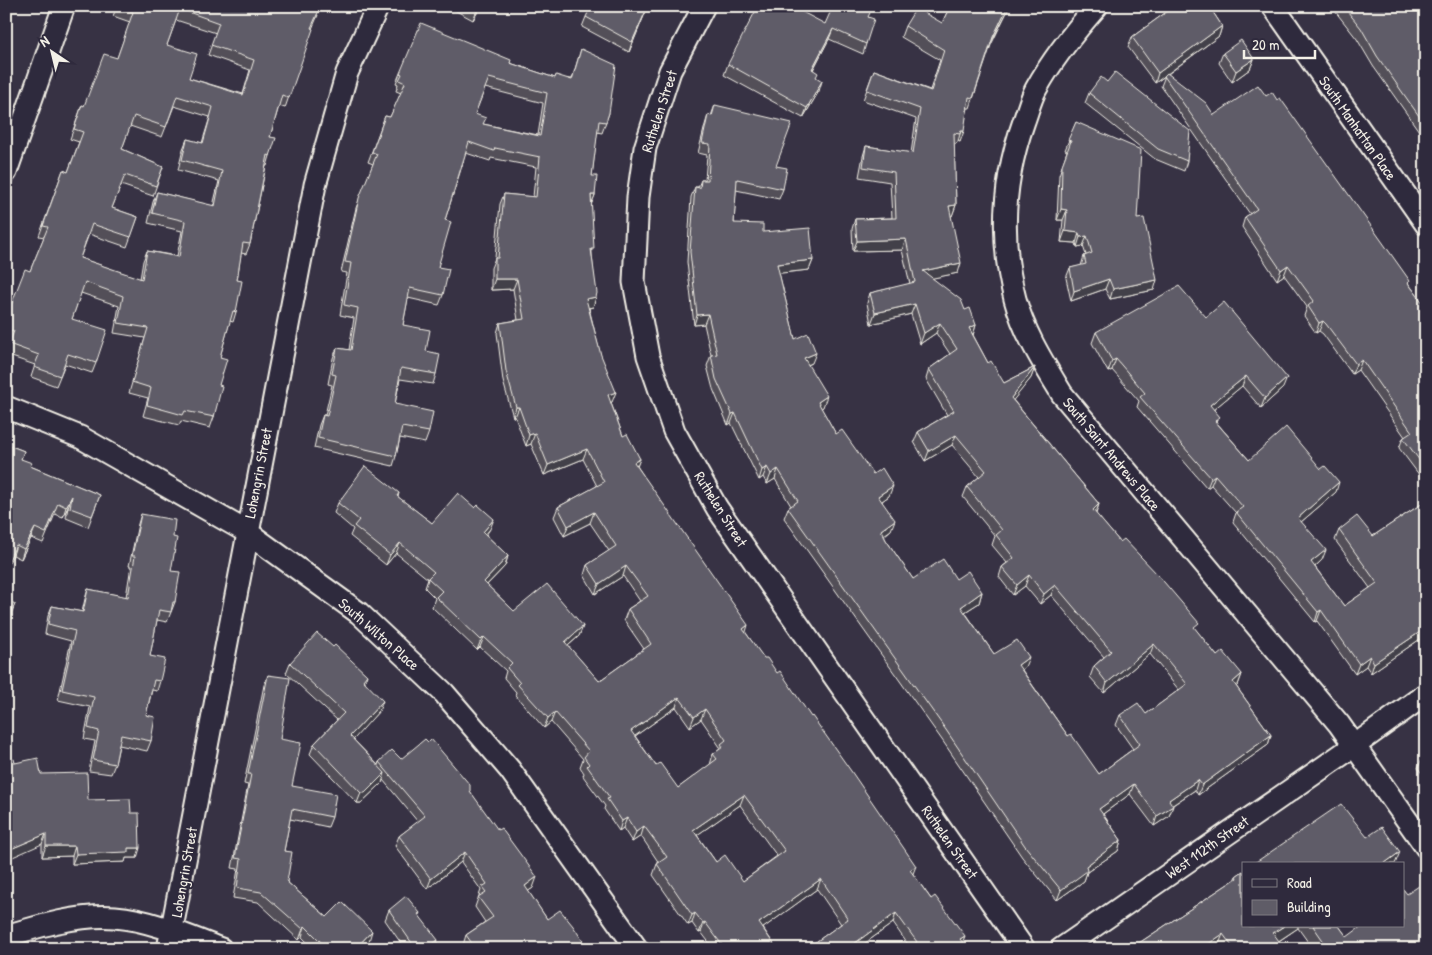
<svg xmlns="http://www.w3.org/2000/svg" width="1432" height="955" font-family="'Patrick Hand',sans-serif">
<style>
.lines{fill:none;stroke-linecap:round;stroke-linejoin:round}
.minor-casing{stroke:#f4f1e8;stroke-width:25}
.minor{stroke:#2f2a3d;stroke-width:21}
.wall{fill:#524f59;stroke:#f4f1e8;fill-rule:evenodd}
.shaded-wall{fill:#424048;stroke:#f4f1e8}
.building{fill:#5f5c67;stroke:#f4f1e8;fill-rule:evenodd}
.labels{text-anchor:middle;dominant-baseline:central;stroke-width:4;stroke-linejoin:round;paint-order:stroke}
.street-label{font-size:15px;fill:#f4f1e8;stroke:#2f2a3d}
</style>
<rect width="100%" height="100%" fill="#373244"/>
<filter id="ink" filterUnits="userSpaceOnUse"><feTurbulence type="fractalNoise" baseFrequency=".02" numOctaves="2"/><feDisplacementMap in="SourceGraphic" scale="10" xChannelSelector="R" yChannelSelector="G"/><feConvolveMatrix kernelMatrix="1 2 1 2 8 2 1 2 1" color-interpolation-filters="sRGB"/></filter>
<g filter="url(#ink)">
<g class="lines">
<g class="minor-casing">
<path id="minor" d="M704,6L670,71L645,148L638,197L634,282L648,356L674,431L717,508L1024,949
M1097,6C1074,32 1053,58 1036,89C1031,98 1028,110 1024,121C1003,180 999,238 1015,299C1024,333 1044,364 1062,394L1339,724L1426,847
M1273,6L1426,224
M6,172L64,6
M6,407L80,437L247,532L359,613L444,693L510,770L637,949
M6,936C39,926 80,914 115,917C151,920 187,936 221,949
M168,949L315,185L347,73L378,6
M1061,949L1354,746L1426,694"/>
</g>
<use href="#minor" class="minor"/>
</g>
<path class="wall" d="M117,6L318,15L312,29L285,108L279,106L270,137V156L267,166H266L250,244L246,254L241,253L237,280L236,312L233,322L230,321L220,357L219,385L214,417L210,428L181,421L179,425L143,416L148,398L129,393L145,338L114,333L119,306L81,293L72,319L96,363L92,373L65,364L56,386L31,377L35,365L6,355V351L10,341L6,340V318L30,271L44,237L39,236L63,170L68,172L79,142L70,139L82,105L84,106L117,58L130,22L113,16ZM176,20L216,33L208,55L250,70L243,94L189,78L167,45ZM174,106L210,117L202,143L187,139L183,149L178,170L219,181L213,206L157,192L153,202L148,223L182,231L177,256L147,251L143,261L140,279L80,258L89,234L127,247L138,217L112,208L121,185L153,196L163,167L122,149L130,126L162,137Z
M447,6H481L473,20Z
M648,6L629,52L582,27L586,17Z
M950,6H1010L991,45L970,108H968L960,142L958,141L956,144H954L956,205L952,216H951L958,273L932,278L965,310L976,325L973,335L988,363L1004,383L1035,367L1031,378L1013,400L1099,504L1096,514L1120,542L1196,630L1217,656L1242,674L1238,685L1236,686L1271,735L1268,745L1198,795L1195,790L1173,805L1169,816L1154,826L1130,794L1103,814L1121,840L1118,851L1087,872L1084,881L1057,900L1022,857L942,740L784,518L788,508L791,506L775,479L767,484L763,477L759,480L731,423L728,425L713,389L707,366L711,355L704,324L694,325L687,262L691,197L695,187H698L701,180H705L707,155L698,153L705,125L708,115L711,116L715,105L776,166L783,189L779,199L736,190L734,223L763,232L813,260L809,270L779,273L795,339L812,363L808,365L823,407L821,408L836,434L873,474L889,496L882,501L891,530L884,536L886,540L913,579H956L982,592L979,603L965,612L994,654L1025,667L1022,670L1068,736L1099,774L1133,749L1116,725L1120,715L1146,714L1179,690L1150,654L1104,693L1090,677L1094,666L1104,657L1051,595L1040,604L1025,586L1013,595L999,577L1002,567L1007,563L992,545L995,536L963,497L967,487L979,477L952,445L925,461L914,442L918,432L947,415L926,379L929,369L950,354L936,333L920,344L911,314L871,324L867,303L870,293L910,284L902,250L853,251L852,229L855,219L892,218L890,182L859,177L863,156L866,146L911,153L916,119L863,100L874,70L930,90L940,60L901,37L905,26L942,23Z
M1167,6H1209L1222,26L1219,36L1168,74L1214,115L1266,96L1409,284L1426,307V484L1399,448L1403,438L1405,437L1358,370L1352,374L1323,334L1319,331L1316,333L1304,316L1307,307L1284,275L1277,280L1242,227L1245,217L1250,214L1161,86L1165,76L1155,83L1128,47L1132,37L1165,13Z
M1331,6H1426V141L1373,66L1357,39Z
M869,17L866,44L863,54L829,39L813,70L816,77L819,91L803,118L724,75L728,64L825,24Z
M581,49L609,113L602,133L597,132L592,176L595,195L591,205L592,255L596,297L593,307L589,308L612,402L611,403L623,436L640,459L637,466L746,633L913,874L966,947L965,949H911L893,923L857,949H806L841,924L817,889L763,928L777,949H714L701,932L699,933L692,923L688,925L653,875L657,864L659,863L641,836L632,842L623,828L619,831L604,809L605,806L583,776L584,773L580,767L583,759L551,722L544,728L515,695L516,692L504,678L506,671L480,647L477,650L432,607L435,598L425,588L428,579L396,553L386,565L350,536L353,529L334,513L338,503L399,493L398,497L432,523L490,529L486,535L508,556L505,566L487,585L514,611L583,626L579,636L568,646L599,681L644,649L624,620L628,609L640,601L623,576L595,594L584,575L587,565L609,551L590,523L564,536L554,517L558,507L597,486L583,459L544,475L531,444L526,446L515,417H513L503,381L497,333L500,323L518,320L513,289L491,290V268L495,258L500,204L504,194L533,197L536,167L491,158L490,161L466,153L445,220L438,267L443,295L439,305L408,298L403,325L426,351L436,374L433,384L400,379L395,404L429,432L425,443L400,438L396,456L393,466L314,448L319,425L323,415H325L332,385L328,384L333,358L337,348L349,350L354,318L340,315L347,273L341,272L356,208L373,164L368,162L385,116L390,117L401,93L396,91L398,84L396,83L400,73L510,63L555,78L572,79ZM485,88L543,103L538,135L483,124L475,114ZM676,707L690,727L701,719L720,747L719,750L713,754L710,765L678,788L656,766L635,736ZM740,805L777,856L743,881L716,862L697,835Z
M1223,53L1254,59L1250,69L1232,82L1219,63Z
M1089,93L1187,161L1184,171L1155,159L1085,103Z
M1076,122L1137,219L1154,290L1110,299L1105,289L1071,301L1066,278L1070,268L1081,266L1084,256L1086,255L1083,246L1077,247L1076,243L1061,242L1063,220H1057L1059,175L1067,151L1065,150Z
M1206,317L1283,388L1261,408L1242,386L1214,409L1217,423L1249,460L1336,492L1301,522L1322,560L1315,567L1344,606L1370,588L1335,540L1339,530L1373,536L1426,501V635L1371,673L1366,666L1355,674L1317,621L1315,622L1233,522L1236,513L1211,485L1207,488L1137,407L1139,401L1112,370L1108,372L1092,343L1096,332Z
M6,444L24,451L21,459L30,466L100,495L88,527L66,518L68,507L63,517L55,514L43,543L31,538L21,559L13,555Z
M141,514L173,537L171,571L175,602L167,622L157,620L150,656L160,681L157,691L152,690L146,715L151,741L147,751L119,745L115,764L111,774L89,771L95,741L84,739L90,707L58,700L71,641L45,634L48,616L52,606L82,612L85,599L88,589L126,597L131,566H129L138,524Z
M333,647L367,675L365,682L379,711L353,739L378,765L379,762L401,759L470,791L533,888L528,891L547,919L588,949H465L463,945L466,935L485,922L475,907L481,890L461,862L427,889L395,846L399,836L418,822L383,780L382,783L361,803H357L310,754L314,744L337,720L286,673L290,663Z
M268,675L280,739L292,786L332,817L328,827L290,819L284,851L287,882L327,917L369,941L361,949H314L302,937L299,940L258,902L233,898L238,869L232,868L248,785L244,784L264,685Z
M1426,755V779L1418,768L1422,758Z
M15,763L41,774L88,800L131,813L137,858H126L125,862L72,864V856L42,857V844Z
M1243,871V926H1339L1347,937L1426,949H1313L1298,928L1279,941L1285,949H1130L1234,880L1236,876Z
M389,910L420,913L419,915L435,949H405L385,920Z"/>
<path class="shaded-wall" d="M479,6H481L473,20L477,10Z
M648,6L629,52L632,42Z
M1008,6H1010L989,47L993,37Z
M1222,26L1219,36L1155,83L1158,73Z
M833,29L829,39L808,79L812,69Z
M1254,59L1250,69L1232,82L1236,71Z
M822,81L819,91L803,118L807,108Z
M961,131H964L960,142L958,141Z
M591,195H595L591,205Z
M956,205L952,216H945L949,206Z
M1061,209L1067,210L1063,220H1057Z
M1065,231L1079,233L1076,243L1061,242Z
M1087,236L1083,246L1077,247L1080,237Z
M906,239L902,250L853,251L857,241Z
M813,260L809,270L773,274L777,264Z
M961,263L958,273L919,281L923,271Z
M1288,265L1284,275L1277,280L1281,270Z
M495,279H517L513,289L491,290Z
M1109,279L1105,289L1071,301L1074,291Z
M1157,280L1154,290L1110,299L1113,289Z
M596,297L593,307L583,309L586,299Z
M915,304L911,314L871,324L875,313Z
M708,314L704,324L694,325L697,315Z
M1323,321L1319,331L1316,333L1319,323Z
M940,323L936,333L920,344L924,333Z
M976,325L973,335L969,328Z
M816,353L812,363L800,368L804,358Z
M1116,359L1112,370L1108,372L1112,361Z
M1362,360L1358,370L1352,374L1356,364Z
M1035,367L1031,378L1007,408L1011,398Z
M1246,376L1242,386L1207,415L1210,405Z
M1287,378L1283,388L1261,408L1265,398Z
M616,392L612,402L604,405L608,395Z
M827,396L823,407L814,413L818,402Z
M516,407H519L515,417H513Z
M735,413L731,423L728,425L732,414Z
M535,433L531,444L526,446L529,435Z
M956,435L952,445L925,461L929,451Z
M587,449L583,459L544,475L548,465Z
M640,459L636,469L634,462Z
M767,467L763,477L759,480L762,470Z
M778,469L775,479L767,484L771,474Z
M1215,475L1211,485L1207,488L1211,478Z
M1339,482L1336,492L1294,528L1298,518Z
M893,486L889,496L875,506L878,496Z
M72,496L68,507L63,517L66,507Z
M1099,504L1095,515L1093,510Z
M594,512L590,523L564,536L568,526Z
M494,519L490,529L479,542L483,532Z
M895,520L891,530L877,540L881,530Z
M35,528L31,538L21,559L24,549Z
M400,543L396,553L386,565L390,555Z
M16,545L13,555L6,568V566Z
M1326,550L1322,560L1308,573L1311,562Z
M508,556L505,566L480,592L484,582Z
M626,566L623,576L595,594L599,584Z
M1029,575L1025,586L1013,595L1017,585Z
M1055,585L1051,595L1040,604L1044,594Z
M982,592L979,603L957,617L961,607Z
M15,604L11,614L6,624L7,620Z
M1321,610L1317,621L1315,622L1318,612Z
M748,625L745,635L743,629Z
M583,626L579,636L561,652L565,642Z
M1426,628V635L1371,673L1374,663Z
M484,637L480,647L477,650L481,640Z
M1154,644L1150,654L1104,693L1107,683Z
M1370,656L1366,666L1355,674L1359,664Z
M1029,657L1025,667L1015,675L1018,665Z
M1242,674L1238,685L1229,692L1233,682Z
M679,697L676,707L628,741L631,731Z
M383,701L379,711L347,747L350,736Z
M705,709L701,719L690,727L694,717Z
M555,712L551,722L544,728L548,718Z
M1271,735L1268,745L1198,795L1202,785Z
M385,773L382,783L361,803H357L361,793Z
M1198,780L1195,790L1165,810L1169,800Z
M1134,784L1130,794L1096,819L1099,809Z
M744,795L740,805L690,840L693,830Z
M1173,806L1169,816L1154,826L1157,816Z
M627,818L623,828L619,831L622,821Z
M644,826L641,836L632,842L636,832Z
M46,834L42,844L6,860V851Z
M1121,840L1118,851L1087,872L1084,881L1057,900L1061,890L1086,866Z
M46,846H75L72,856L42,857Z
M128,848H140L137,858H126L125,862L72,864L76,854Z
M465,852L461,862L427,889L431,879Z
M1400,852L1395,864H1385V863Z
M916,866L912,876L910,870Z
M537,877L533,888L521,896L525,886Z
M821,879L817,889L755,934L759,923Z
M695,913L692,923L688,925L692,915Z
M896,913L893,923L857,949H847Z
M705,922L701,932L699,933L703,923Z
M305,926L302,937L299,940L303,929Z
M1284,926H1298V928L1268,948L1273,933Z
M372,931L369,941L361,949H355Z
M1223,934L1217,949H1201Z
M965,936L961,946L960,939Z
M438,940L435,949H426Z"/>
<path class="building" d="M117,6H321L311,28L313,29L289,98L282,95L270,137L276,138L270,156L268,155L250,244L243,243L237,280L242,281L236,312L233,311L220,357L227,359L219,385L222,386L214,417L185,411L183,415L147,405L151,388L132,382L148,328L118,323L123,296L85,282L72,319L107,330L96,363L68,354L60,376L34,367L39,355L9,344L14,331L6,329V318L25,269L30,271L48,227L43,226L63,170L68,172L83,132L74,129L82,105L84,106L104,54L117,58L133,12ZM180,9L219,23L211,45L254,60L243,95L189,78L197,54L167,45ZM177,96L213,107L203,143L187,139L182,160L222,171L215,206L157,192L152,213L185,221L179,257L147,251L142,279L80,258L92,224L131,237L138,217L112,208L125,175L156,186L163,167L122,149L134,116L166,127Z
M470,6H479L477,10Z
M591,6H648L632,42L586,17Z
M758,6H791L825,24L833,6H873L868,17L874,19L866,44L833,29L812,69L818,73L816,77L822,81L807,108L728,64Z
M950,6H1008L993,37L973,98L969,97L964,131H961L960,134L954,133L956,205L949,206L961,263L923,271L961,300L965,310L970,308L976,325L969,328L988,363L991,361L1004,383L1035,367L1011,398L1099,504L1093,510L1120,542L1124,539L1158,575L1199,623L1194,627L1217,656L1223,651L1242,674L1233,682L1271,735L1202,785L1198,780L1169,800L1173,806L1157,816L1134,784L1099,809L1121,840L1086,866L1087,871L1061,890L1025,846L946,730L788,508L798,501L778,469L771,474L767,467L762,470L735,413L732,414L716,379L711,355L717,354L708,314L697,315L690,252L695,187L700,188L701,180H708L710,144L702,143L708,115L712,116L715,105L792,123L776,166L787,168L783,189L737,179L734,223L763,224V232L810,228L813,260L777,264L795,339L808,333L816,353L804,358L827,396L818,402L836,434L842,430L873,474L882,468L893,486L878,496L895,520L881,530L886,540L913,579L943,559L956,579L968,571L982,592L961,607L994,654L1017,640L1029,657L1018,665L1068,736L1071,734L1099,774L1140,744L1120,715L1138,703L1146,714L1187,684L1154,644L1107,683L1094,666L1111,651L1055,585L1044,594L1029,575L1017,585L1002,567L1014,558L996,535L1002,530L967,487L986,471L956,435L929,451L918,432L954,411L929,369L957,349L940,323L924,333L915,304L875,313L870,293L915,282L906,239L857,241L855,219L896,218L894,172L863,167L866,146L913,153L920,109L867,90L874,70L931,91L944,50L905,26L916,8L942,23Z
M1170,6H1209L1222,26L1158,73L1132,37L1172,8Z
M1343,6H1426V126L1377,56L1361,28Z
M421,23L511,60L510,63L555,78L556,75L572,80L581,49L616,65L609,113L606,122L599,121L592,176H597L595,195H591L594,249H591L597,293L596,297L586,299L601,355L616,392L608,395L623,436L627,434L640,459L634,462L748,625L743,629L764,658H767L777,673L780,671L811,717L812,716L851,771L916,866L910,870L931,899L935,896L965,936L960,939L966,947L963,949H917L914,944L917,942L896,913L847,949H806L848,919L821,879L759,923L777,949H725L705,922L703,923L695,913L692,915L657,864L667,857L644,826L636,832L627,818L622,821L607,799L610,798L587,766L589,764L584,757L589,751L555,712L548,718L518,685L520,683L507,668L512,663L484,637L481,640L436,597L442,591L428,578L434,572L400,543L390,555L354,526L359,520L338,503L365,466L399,493L397,496L432,523L458,493L475,508L478,505L494,519L483,532L508,556L484,582L514,611L547,584L583,626L565,642L599,681L651,644L628,609L648,596L626,566L599,584L587,565L616,546L594,512L568,526L558,507L604,482L587,449L548,465L535,433L529,435L519,407H516L506,371L500,323L524,319L517,279H495V258H498L504,194L536,197L540,157L495,148L494,151L469,142L445,220L451,222L438,267L449,269L443,295L410,288L403,325L430,330L426,351L440,354L436,374L401,368L395,404L433,412L429,432L402,427L396,456L318,438L323,415L327,416L336,375L332,374L337,348L351,350L358,308L344,305L351,263L345,262L359,198L377,154L372,152L385,116L390,117L405,83L399,80L402,74L400,73ZM489,78L547,93L540,136L483,124L486,118L475,114ZM679,697L694,717L705,709L726,740L721,744L723,747L713,754L717,759L678,788L660,763L656,766L631,731ZM744,795L785,851L743,881L725,855L716,862L693,830Z
M1241,40L1254,59L1236,71L1223,53Z
M1115,72L1190,131L1187,161L1158,149L1089,93L1101,77L1107,82Z
M1167,73L1206,103L1214,115L1258,85L1266,96L1272,92L1277,100L1280,98L1381,240L1410,281L1408,283L1426,307V469L1403,438L1412,432L1362,360L1356,364L1326,324L1323,321L1319,323L1308,306L1314,301L1288,265L1281,270L1245,217L1257,209L1164,76Z
M1076,122L1141,150L1137,219L1144,218L1157,280L1113,289L1109,279L1074,291L1070,268L1086,264L1084,256L1092,253L1087,236L1080,237L1079,233L1065,231L1067,210L1061,209L1062,165L1071,141L1068,140Z
M1179,286L1206,317L1224,302L1287,378L1265,398L1246,376L1210,405L1220,417L1215,421L1249,460L1286,427L1321,469L1325,466L1339,482L1298,518L1326,550L1311,562L1344,606L1377,583L1339,530L1357,516L1373,536L1426,501V628L1374,663L1370,656L1359,664L1321,610L1318,612L1236,512L1243,507L1215,475L1211,478L1140,397L1145,393L1116,359L1112,361L1096,332Z
M6,444L24,451L21,459L32,463L30,466L100,495L92,516L70,508L72,496L66,507L58,503L46,533L35,528L24,549L16,545L6,566Z
M141,514L175,520L173,537L177,538L171,571L180,572L175,602H173L171,612L159,610L150,656L165,659L160,681L154,680L146,715L155,717L151,741L121,735L115,764L93,760L99,731L88,728L94,697L62,690L75,631L48,624L52,606L83,612L88,589L128,597L135,556H132Z
M6,599L15,604L7,620H6Z
M317,633L333,647L335,645L367,675L363,680L383,701L350,736L385,773L365,793H361L314,744L344,713L290,663Z
M268,675L290,678L280,739L301,743L292,786L336,794L332,817L292,809L284,851L292,852L287,882L327,917L342,902L372,931L355,949H328L305,926L303,929L261,892L237,888L241,859L235,858L251,774H248Z
M425,739L428,742L431,739L470,785V791L498,830L501,828L537,877L525,886L547,919L560,910L573,926L588,949H476L466,935L493,917L478,897L486,892L482,887L487,884L465,852L431,879L399,836L425,816L379,762L392,750L401,759Z
M1426,755V764L1422,758Z
M38,758L41,774L87,773L88,800L130,799L131,813H139L140,848H128V852L76,854L75,846H46V834L6,851V761L14,759L15,763Z
M1341,804L1367,837L1382,827L1400,852L1385,863L1386,864H1253Z
M1243,871V926H1284L1273,933L1285,949H1234L1223,934L1201,949H1130L1237,878L1236,876Z
M1419,886L1426,897V949H1329L1313,926H1339L1347,937L1362,926H1403V889L1407,894Z
M406,896L420,913L418,914L438,940L426,949H416L389,910Z"/>
</g>
<g class="labels">
<g class="street-label">
<text transform="translate(659 111) rotate(-72)">Ruthelen Street</text>
<text transform="translate(1358 128) rotate(55)">South Manhattan Place</text>
<text transform="translate(1112 454) rotate(50)">South Saint Andrews Place</text>
<text transform="translate(258 473) rotate(-79)">Lohengrin Street</text>
<text transform="translate(721 509) rotate(58)">Ruthelen Street</text>
<text transform="translate(379 634) rotate(41)">South Wilton Place</text>
<text transform="translate(950 842) rotate(55)">Ruthelen Street</text>
<text transform="translate(1207 847) rotate(-35)">West 112th Street</text>
<text transform="translate(184 872) rotate(-80)">Lohengrin Street</text>
</g>
</g>
<rect width="1432" height="955" fill="none" stroke="#2f2a3d" stroke-width="25"/>
<rect x="12" y="12" width="1407" height="930" fill="none" stroke="#f4f1e8" stroke-width="2" filter="url(#ink)"/>
<rect x="1242" y="862" width="162" height="65" fill="#2f2a3d" stroke="#7e7a81"/>
<rect x="1252" y="879" width="25" height="8" fill="#2f2a3d" stroke="#7e7a81"/>
<text x="1287" y="888" font-size="15" fill="#f4f1e8">Road</text>
<rect x="1252" y="900" width="25" height="15" fill="#5f5c67" stroke="#7e7a81"/>
<text x="1287" y="912" font-size="15" fill="#f4f1e8">Building</text>
<g transform="translate(52 52) rotate(325)" stroke="#2f2a3d" stroke-width="4" paint-order="stroke">
<path d="M0-4L9 19L0 12L-9 19Z" fill="#f4f1e8"/>
<text y="-8" font-size="14" font-weight="bold" text-anchor="middle" fill="#f4f1e8">N</text>
</g>
<path d="M1244 50v8h71v-8" fill="none" stroke="#f4f1e8" stroke-width="2.5"/>
<text x="1252" y="50" font-size="15" fill="#f4f1e8" stroke="#2f2a3d" stroke-width="4" paint-order="stroke">20 m</text>
</svg>
